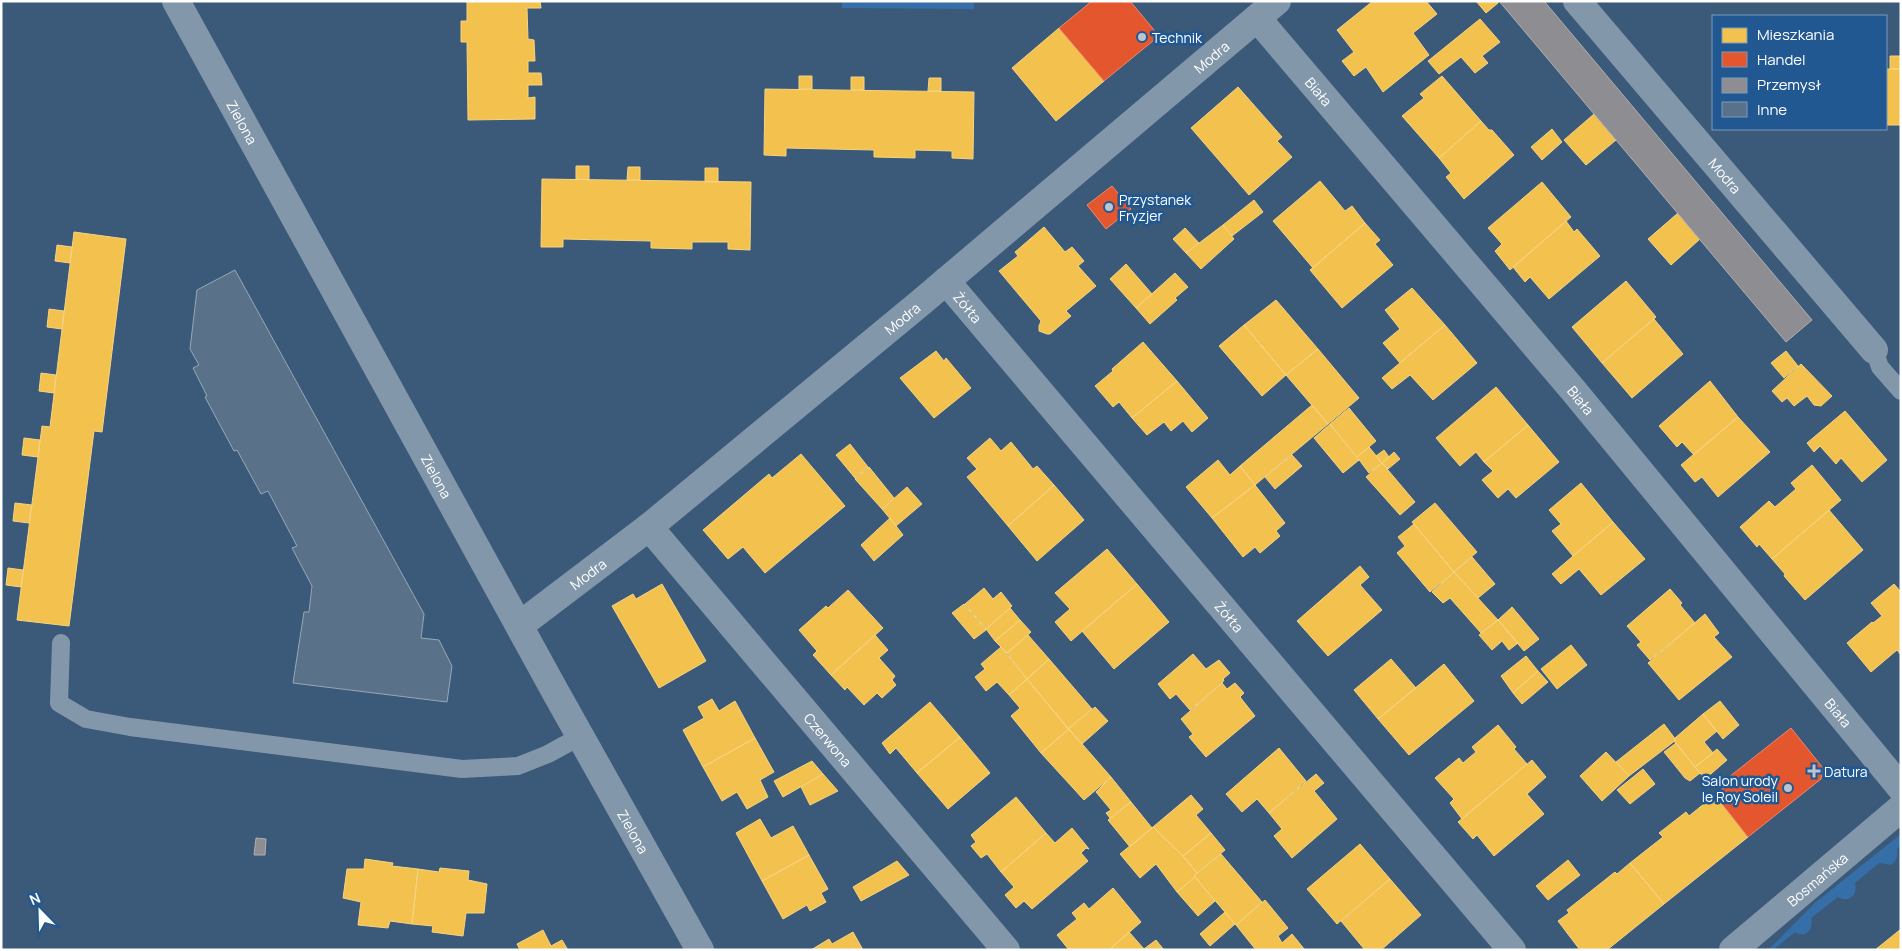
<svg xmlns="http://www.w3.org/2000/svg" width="1902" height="951" font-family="Manrope,sans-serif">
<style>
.green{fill:#366fa8}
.homes{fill:#f2c14e;stroke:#f6d483}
.shops{fill:#e4572e;stroke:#ec896d}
.industry{fill:#8d8d92;stroke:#afafb3}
.building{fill:#597189;stroke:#97a8b9}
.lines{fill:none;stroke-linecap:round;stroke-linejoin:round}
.service{stroke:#8397ab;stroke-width:18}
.minor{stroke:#8397ab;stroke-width:28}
.tertiary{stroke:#8397ab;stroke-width:28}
.poi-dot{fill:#bac5d0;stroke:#215892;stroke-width:2}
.labels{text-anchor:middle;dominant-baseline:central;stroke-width:5;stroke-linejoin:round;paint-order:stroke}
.poi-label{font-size:14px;fill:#fff;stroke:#215892;text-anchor:start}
.street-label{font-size:14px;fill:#fff;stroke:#215892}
</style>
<rect width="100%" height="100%" fill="#3b5978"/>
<path class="green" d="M842,1H974V9L842,8Z
M1901,834V845L1897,849C1898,857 1897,860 1891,865L1879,863L1855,883C1858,896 1849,903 1838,897L1811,918C1814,929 1806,939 1795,932L1773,950H1768L1816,902Z"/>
<path class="homes" d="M467,1H540L541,8H527L528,39L534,40L535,61H528V73H541L542,85H528V98L535,97V119L468,120L467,42H461V21H467Z
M1373,1H1426L1437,14L1413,33L1429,55L1383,92L1366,67L1354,76L1342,61L1354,52L1337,30Z
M1476,1H1497L1498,3L1486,13Z
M1480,19L1500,42L1482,56L1488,63L1475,73L1461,57L1439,74L1428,61Z
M1059,28L1104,81L1056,121L1012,68Z
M1890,56H1901V69H1890Z
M1886,69H1901V125H1886Z
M799,76H812V89H799Z
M1442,76L1481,121L1439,158L1402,116L1424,98L1420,94Z
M851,77H864V90H851Z
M929,78H941V91H928Z
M1238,87L1282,137L1277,141L1292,157L1249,195L1191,128Z
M765,89L974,92L973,159L952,158V151L915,150V158L874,157V150L786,148V156L764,155Z
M1594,114L1616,140L1586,165L1564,140Z
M1481,121L1489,130H1492L1514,155L1464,199L1446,177L1451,173L1439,158Z
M1552,129L1562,142L1542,160L1531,147Z
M576,166H589V180L576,179Z
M628,167H640V180H627Z
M705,168H718V182H705Z
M542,179L751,182L750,250L728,249V242H692V249L651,248V241L563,239V247H541Z
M1320,181L1345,211L1352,206L1365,223L1313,268L1273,221Z
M1542,182L1571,217L1510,270L1495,251L1502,244L1488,228Z
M1254,200L1263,212L1232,236L1223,225Z
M1678,213L1700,239L1671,265L1648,239Z
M1566,221L1574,232L1577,229L1600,256L1549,299L1530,277L1525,282L1513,267Z
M1365,223L1380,240L1375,244L1393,265L1342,308L1310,270Z
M1223,225L1234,239L1201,269L1186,253Z
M1044,227L1065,252L1072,247L1084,261L1078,266L1096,286L1066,311L1071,316L1050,334H1047L1039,331V326L1041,321L999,271L1018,256L1015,252Z
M1185,228L1199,243L1186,253L1173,239Z
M74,232L126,239L102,432L94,431L69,626L17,620L42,426L50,427Z
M57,245L72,247L70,263L55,261Z
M1126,264L1152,294L1136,308L1110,279Z
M1175,273L1188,287L1175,298L1177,300L1150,324L1136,308Z
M1626,281L1656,317L1602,363L1572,327Z
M1412,288L1445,325L1400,363L1383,343L1400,329L1385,310Z
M1276,300L1318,349L1286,375L1244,325Z
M49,309L64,311L62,329L47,327Z
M1654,319L1683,354L1632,398L1602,363Z
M1244,325L1286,375L1262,396L1219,346Z
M1445,325L1477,363L1433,400L1410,375L1392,389L1382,378Z
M1143,342L1177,381L1132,418L1119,402L1113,407L1095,386L1113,371L1112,369Z
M1318,349L1359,398L1328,424L1286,375Z
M936,351L944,361L946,358L971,388L934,418L900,378Z
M1786,351L1798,366L1784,378L1771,363Z
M1801,364L1832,396L1821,406L1814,405L1807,396L1794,406L1787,398L1782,402L1772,391Z
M41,373L56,375L54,393L39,391Z
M1177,381L1208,418L1192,432L1183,421L1171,431L1164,422L1147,435L1132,418Z
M1710,381L1738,417L1694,455L1682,442L1677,447L1659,426Z
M1496,387L1528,425L1484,462L1476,452L1460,466L1436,438Z
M1312,405L1328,424L1255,485L1240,466Z
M1349,408L1376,441L1357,457L1330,424Z
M1845,411L1887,460L1862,482L1841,458L1836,464L1820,446L1814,452L1807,443Z
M1738,417L1770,452L1718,497L1702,477L1695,482L1681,465Z
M1330,424L1359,460L1343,473L1314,438Z
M1528,425L1559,462L1516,498L1508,489L1498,498L1482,480L1493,471L1484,462Z
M24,438L40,440L38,457L22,455Z
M990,438L1001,451L1011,442L1033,469L1037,466L1054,485L1008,526L967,477L977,469L967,458Z
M850,444L868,467L855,478L836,455Z
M1369,447L1382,463L1369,473L1357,457Z
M1384,450L1389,457L1382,463L1376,456Z
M1394,452L1400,459L1388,469L1382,463Z
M801,454L845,506L765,573L743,547L728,559L703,530L769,474L772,478Z
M1292,455L1302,466L1275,489L1265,477Z
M1218,460L1230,475L1240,466L1255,485L1212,518L1186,487Z
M1382,463L1415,502L1400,515L1366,477Z
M1812,465L1841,500L1772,559L1759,544L1757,547L1740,527L1769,501L1775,507L1796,489L1791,483Z
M869,467L894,498L882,509L855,479Z
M1581,483L1613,522L1573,556L1552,531L1561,524L1549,510Z
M1054,485L1084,520L1037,561L1008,526Z
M1255,485L1285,523L1276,531L1280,536L1260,553L1255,547L1243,557L1212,518Z
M907,487L922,504L896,526L882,509Z
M15,503L32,505L29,523L13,521Z
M1435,503L1477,552L1454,572L1412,522Z
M1829,510L1863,550L1805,600L1784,576L1785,574L1772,559Z
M890,518L903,535L874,561L861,545Z
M1613,522L1645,559L1601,595L1579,569L1561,584L1552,574Z
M1414,524L1454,572L1430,592L1397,553L1405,546L1398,537Z
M1107,549L1137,584L1071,641L1055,622L1070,609L1055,593Z
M1472,557L1495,584L1478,598L1454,572Z
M1360,566L1369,577L1360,585L1382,610L1328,656L1297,621Z
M8,568L23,570L21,587L6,585Z
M1454,572L1498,620L1481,633L1450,598L1443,603L1432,592Z
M662,584L706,661L659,688L612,606L633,594L636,599Z
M1137,584L1169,622L1114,669L1082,631Z
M1894,584L1901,592V655L1897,650L1871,672L1847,643L1872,622L1873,623L1882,616L1871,603Z
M984,588L993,599L1001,592L1012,606L986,629L965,604Z
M1670,589L1682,603L1680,605L1695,623L1650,660L1637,645L1641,642L1627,626Z
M848,590L883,628L831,675L813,655L817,651L799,630L826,606L828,608Z
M964,604L986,630L974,639L952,613Z
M1512,607L1539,639L1524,651L1498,620Z
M1010,608L1020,620L995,641L986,629Z
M1705,614L1719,633L1714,637L1732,657L1679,700L1648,663Z
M1020,620L1031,632L1007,653L995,641Z
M1498,620L1518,643L1509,650L1502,641L1492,650L1479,635Z
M875,635L888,650L879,658L895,676L892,680L896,685L882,698L877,693L864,705L847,687L845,690L831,675Z
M1028,635L1049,659L1027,679L1007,653Z
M1571,645L1587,665L1557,689L1541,669Z
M1001,647L1027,679L1009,695L997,682L986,691L975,677L985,669L981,664Z
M1193,654L1206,669L1219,660L1230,673L1223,679L1224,680L1222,683L1190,710L1176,694L1170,699L1158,684Z
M1526,656L1538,671L1513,693L1501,676Z
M1049,659L1092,709L1068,729L1027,679Z
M1391,659L1416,688L1378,719L1354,690Z
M1444,664L1474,701L1409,755L1378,719Z
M1538,671L1548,682L1522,704L1513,693Z
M1027,679L1069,729L1041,753L1011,716L1020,708L1009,695Z
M1222,683L1227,689L1235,683L1244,693L1240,697L1255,716L1206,757L1189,737L1193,734L1181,719Z
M712,699L719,711L735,701L755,738L703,767L683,730L704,718L698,707Z
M1720,701L1739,725L1723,739L1703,714Z
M930,702L960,737L917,773L896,748L890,754L882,743Z
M1095,707L1108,721L1082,744L1068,729Z
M1703,714L1717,731L1704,742L1713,753L1695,767L1674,741L1675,738Z
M1664,724L1676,740L1629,776L1616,762Z
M1498,725L1516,747L1514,749L1527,764L1462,819L1450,803L1454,799L1435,778L1459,758L1463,763L1476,752L1472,747Z
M1069,729L1111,777L1084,800L1041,753Z
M960,737L990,773L948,809L917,773Z
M755,738L774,772L760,780L768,797L747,809L737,792L722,801L703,767Z
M1676,743L1700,773L1690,781L1685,778L1664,752Z
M1279,748L1306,781L1269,813L1257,799L1242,812L1226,794Z
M1717,749L1727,760L1705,779L1695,767Z
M1606,752L1629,776L1602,801L1580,776Z
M1532,760L1546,777L1527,794L1544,814L1494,856L1477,835L1473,839L1458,822Z
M812,761L823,774L783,797L774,781Z
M1643,769L1655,784L1630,804L1617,790Z
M823,774L838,791L810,805L801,787Z
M1316,774L1324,783L1314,791L1337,819L1292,858L1274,836L1282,829L1269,813Z
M1111,777L1131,802L1110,818L1106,813L1111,810L1096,792Z
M1191,795L1203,809L1196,815L1211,833L1183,856L1153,827Z
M1715,795L1748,837L1664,904L1630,863L1663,837L1659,833L1686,812L1689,816Z
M1016,797L1046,833L1001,872L987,854L981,858L971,846L976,842L971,835Z
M1131,802L1152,828L1130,847L1108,820Z
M760,819L771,838L793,826L809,855L762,881L736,833Z
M1153,827L1183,856L1197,873L1194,876L1195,877L1177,892L1156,864L1140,878L1120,854Z
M1072,828L1089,849L1086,848L1081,853L1088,861L1032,909L1024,901L1016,908L1005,895L1014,887L1001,872L1046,833L1055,843Z
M1211,833L1225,850L1197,873L1183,856Z
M1360,844L1390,879L1337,924L1307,889Z
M1221,854L1262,902L1236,925L1194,876Z
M809,855L828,889L821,893L826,902L810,911L807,905L783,919L762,881Z
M365,859L393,863L392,866L418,869L412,924L390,921L388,928L358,925L361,902L343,898L347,869H364Z
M1568,860L1580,875L1548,900L1536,886Z
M897,861L909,875L861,901L853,887Z
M1630,863L1664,904L1607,950H1580L1558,921L1569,913L1567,910L1615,872L1617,874Z
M440,868L469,871L468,880L487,884L484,913H466L463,936L432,932L433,926L412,924L418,869L439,872Z
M1195,877L1215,901L1198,916L1177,892Z
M1390,879L1421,915L1381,950H1365L1341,921Z
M1113,888L1141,922L1109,950H1069L1057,935L1077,919L1072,913L1084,903L1089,909Z
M1265,900L1288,928L1278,936L1282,943L1292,934L1305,950H1256L1236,925Z
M1225,912L1235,924L1210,946L1200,934Z
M1901,929V950H1875Z
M543,930L551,946L562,940L568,950H520L517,944Z
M853,932L863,950H811L829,939L832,944Z
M1129,932L1144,949L1156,940L1164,950H1109Z"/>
<path class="shops" d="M1092,1H1130L1159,36L1104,81L1059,28Z
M1112,186L1131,209L1106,229L1087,205Z
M1791,728L1823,768L1821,779L1748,837L1715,795L1732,781L1729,777Z"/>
<path class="industry" d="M1499,1H1544L1812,320L1786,342Z
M256,838L266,839L265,855H254Z"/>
<path class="building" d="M235,270L424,614L421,638L439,640L452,666L447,702L293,683L304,612H309L312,586L292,548L297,546L268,491L261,494L237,450L234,451L205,397L207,396L193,368L199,365L190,349L197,290Z"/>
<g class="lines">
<path class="service" d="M1874,350L1880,367L1901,391
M61,643L59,703L86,719L130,727L462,769L518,766L548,754L581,736"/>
<g class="minor">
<path id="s1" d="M1577,1L1874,350"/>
<path id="s2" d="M1257,18L1573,390L1901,788"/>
<path id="s3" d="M946,281L1512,950"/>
<path id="s4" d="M649,527L1006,950"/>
<path id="s5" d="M520,625L649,527L919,304L1277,1"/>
</g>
<g class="tertiary">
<path id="s6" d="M176,1L556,693L700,950"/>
<path id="s7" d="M1733,950L1901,808"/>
</g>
</g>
<g class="poi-dot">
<circle cx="1142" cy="37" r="5"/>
<circle cx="1109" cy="207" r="5"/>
<path d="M1811.5 763.5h5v5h5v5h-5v5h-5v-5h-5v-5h5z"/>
<circle cx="1788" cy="788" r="5"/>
</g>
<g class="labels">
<g class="poi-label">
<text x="1152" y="37">Technik</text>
<text x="1119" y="199">Przystanek<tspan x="1119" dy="16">Fryzjer</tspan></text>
<text x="1824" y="771">Datura</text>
<text x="1778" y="780" text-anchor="end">Salon urody<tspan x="1778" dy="16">le Roy Soleil</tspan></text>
</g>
<g class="street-label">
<text stroke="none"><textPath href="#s5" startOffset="895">Modra</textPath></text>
<text stroke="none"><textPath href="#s2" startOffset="96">Biała</textPath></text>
<text stroke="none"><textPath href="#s6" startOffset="138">Zielona</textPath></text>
<text stroke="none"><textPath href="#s1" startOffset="229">Modra</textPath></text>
<text stroke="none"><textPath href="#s3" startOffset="34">Żółta</textPath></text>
<text stroke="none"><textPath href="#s5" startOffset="490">Modra</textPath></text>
<text stroke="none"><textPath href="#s2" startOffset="501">Biała</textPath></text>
<text stroke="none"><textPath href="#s6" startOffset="542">Zielona</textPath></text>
<text stroke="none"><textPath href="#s5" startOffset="85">Modra</textPath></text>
<text stroke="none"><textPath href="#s3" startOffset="439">Żółta</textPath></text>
<text stroke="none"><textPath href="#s2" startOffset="906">Biała</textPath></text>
<text stroke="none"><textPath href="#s4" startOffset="278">Czerwona</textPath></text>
<text stroke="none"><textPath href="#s6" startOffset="948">Zielona</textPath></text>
<text stroke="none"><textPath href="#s7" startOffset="110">Bosmańska</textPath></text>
</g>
</g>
<rect width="1902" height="951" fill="none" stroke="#ffffff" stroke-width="5"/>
<rect x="1712" y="15" width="175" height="115" fill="#215892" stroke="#7a9bbe"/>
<rect x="1722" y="28" width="25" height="15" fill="#f2c14e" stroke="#7a9bbe"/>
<text x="1757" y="40" font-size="15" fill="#ffffff">Mieszkania</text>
<rect x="1722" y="52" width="25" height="15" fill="#e4572e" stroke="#7a9bbe"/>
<text x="1757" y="65" font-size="15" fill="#ffffff">Handel</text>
<rect x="1722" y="78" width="25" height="15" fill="#8d8d92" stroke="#7a9bbe"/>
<text x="1757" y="90" font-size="15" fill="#ffffff">Przemysł</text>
<rect x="1722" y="102" width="25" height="15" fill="#597189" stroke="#7a9bbe"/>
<text x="1757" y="115" font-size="15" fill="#ffffff">Inne</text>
<g transform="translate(40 911) rotate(337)" stroke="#215892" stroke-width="4" paint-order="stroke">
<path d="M0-4L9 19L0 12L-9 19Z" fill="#ffffff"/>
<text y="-8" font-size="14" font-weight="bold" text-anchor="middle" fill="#ffffff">N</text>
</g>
</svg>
